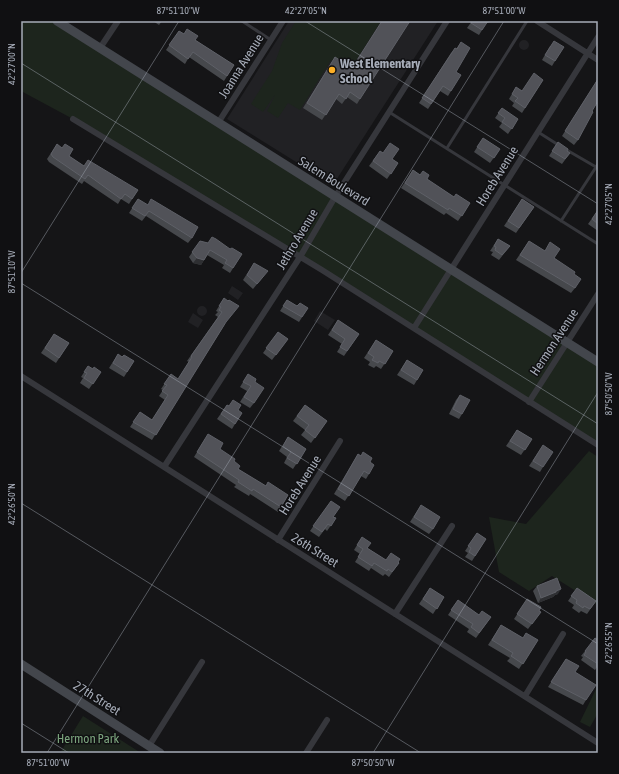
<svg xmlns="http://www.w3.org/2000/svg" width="619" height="774" font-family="'Asap Condensed',sans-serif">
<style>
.built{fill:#212124}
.green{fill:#1d251d}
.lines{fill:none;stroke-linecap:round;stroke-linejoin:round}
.lane{stroke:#36373c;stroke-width:3}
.street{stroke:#36373c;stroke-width:6}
.secondary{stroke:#43464c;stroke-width:9}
.wall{fill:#46484c}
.shaded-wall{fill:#2e2f32}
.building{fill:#515258;stroke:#5e6067}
.ticks{fill:none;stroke:#a6acb8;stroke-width:1;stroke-opacity:0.45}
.poi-dot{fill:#fdaf26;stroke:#101012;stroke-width:1.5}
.labels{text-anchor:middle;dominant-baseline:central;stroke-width:3;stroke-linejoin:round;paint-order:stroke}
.poi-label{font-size:13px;font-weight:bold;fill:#a6acb8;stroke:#101012;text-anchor:start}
.street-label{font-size:13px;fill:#a6acb8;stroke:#101012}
.park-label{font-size:13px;fill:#7ba47d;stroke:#101012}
.neatline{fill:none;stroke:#a6acb8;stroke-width:1.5}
.ticks-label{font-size:10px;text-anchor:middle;fill:#a6acb8}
</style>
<rect width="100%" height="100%" fill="#151517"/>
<path class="built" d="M289,21H438L333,185L227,119Z
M519 45a5 5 0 1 1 10 0a5 5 0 1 1-10 0Z
M232,286L243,293L238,300L228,293Z
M197 311a5 5 0 1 1 10 0a5 5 0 1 1-10 0Z
M320,311L335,320L328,330L314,321Z
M193,313L203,320L198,328L188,322Z"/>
<path class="green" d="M21,21H56L598,362V446L300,257L73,119L21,91Z
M296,21H381L350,70L331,60L300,110L288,103L278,118L267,111L275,95L263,112L251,104L272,71L282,43Z
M589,451L598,457V605L552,576L529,591L499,572L489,517L526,524Z
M598,685V713L590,727L580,722Z
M83,716L141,753H60Z"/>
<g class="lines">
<path class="lane" d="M242,21L271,40
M389,112L598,244
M538,132L560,146
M447,148L527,21
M565,149L596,167
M561,221L598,164"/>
<path class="street" d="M537,21L598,60
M100,48L118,21
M73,119L322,270L598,445
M218,123L283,21
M414,328L598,37
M21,376L598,743
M529,402L598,294
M164,467L300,257L335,197L447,21
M278,540L340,441
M395,614L452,526
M525,696L563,634
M149,746L202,662
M306,753L327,720"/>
<path class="secondary" d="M57,21L598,362
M21,664L160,753"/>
</g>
<path class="wall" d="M153,21H162L159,25Z
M472,21H490L488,23L487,22L479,35L467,28Z
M179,31L195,40L234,65L224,81L189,57L185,64L166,50Z
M461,42L456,72L451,91L448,96L440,91L428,109L419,103L451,53L456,49Z
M550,46L555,61L552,66L542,60Z
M335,57L360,99L357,104L347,97L342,104L336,99L322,120L303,108Z
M598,79L592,111L578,140L574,145L562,136Z
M543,80L522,113L512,106L514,103L509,99L516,87L522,91Z
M502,108L518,119L508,134L499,127L502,123L495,118Z
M483,138L500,149L490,163L474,152Z
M558,142L567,151L570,153L562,164L549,156Z
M57,144L69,156L84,166L138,190L129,204L121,199L118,204L84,181L82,184L49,162L47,159Z
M380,151L398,163L387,179L369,166Z
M413,170L454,197L470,203L458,221L446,213L444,215L401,188Z
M138,199L192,238L188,243L146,216L142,221L129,213Z
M522,199L534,207L516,233L504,226Z
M598,210V231L588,224Z
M498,239L510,246L499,260L491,255L493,252L490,251Z
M200,241L230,249L242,254L230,273L222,268L224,265L207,255L201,265L193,263L189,257Z
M529,241L554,258L574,274L575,288L571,293L516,260Z
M254,263L264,276L253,289L243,280Z
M224,298L225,324L152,440L130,427L140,412L152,420L165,400L159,396L163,390L161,389L171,374L178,379L189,362L187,361L218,317L215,315L218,312L216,311Z
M287,300L297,306L308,308L299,322L280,311Z
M338,320L359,334L344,356L337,352L342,344L328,335Z
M278,332L288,339L272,360L263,353Z
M54,334L69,343L56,363L41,353Z
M376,340L393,351L381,369L376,366L374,368L368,365L370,362L364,358Z
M118,354L122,357L134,361L124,377L109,368Z
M407,360L417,380L414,385L397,375Z
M88,366L93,369L101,372L89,389L80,383L83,378L81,377Z
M248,374L255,382L254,403L250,408L240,402L247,391L240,387Z
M460,395L462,414L459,419L449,414L456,400Z
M227,405L238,410L235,424L232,429L217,419Z
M305,405L327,421L311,443L301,435L305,430L293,421Z
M517,430L532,439L521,455L506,446Z
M288,437L306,449L293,469L284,463L287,457L279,451Z
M205,439L220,449L234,461L238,469L266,486L288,495L278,512L250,494L249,496L234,487L236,485L194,457Z
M543,445V467L540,472L529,466Z
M358,454L370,462L369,474L366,479L361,476L345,501L334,494Z
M331,501L333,517L336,518L327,531L325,529L319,537L310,531Z
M421,505L433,529L429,534L410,522Z
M477,533L486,539L472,561L465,557L468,553L465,551Z
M362,537L367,548L386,560L399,563L389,577L385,574L383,576L371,568L369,571L355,562L360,554L354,550Z
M537,586L558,594L555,595L553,597L538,603L533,591Z
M430,588L444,597L433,614L419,604Z
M577,588L596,601L587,614L581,611L579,613L572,608L574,605L568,601Z
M458,600L479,615L491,617L476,638L467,632L469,629L448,615Z
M524,604L541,612L528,629L514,619Z
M501,625L523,638L538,640L519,669L507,661L510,658L488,645Z
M598,626V666L595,670L581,660L583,657L581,656L585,651L598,640L597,627Z
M566,659L575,672L586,700L583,705L548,687Z"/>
<path class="shaded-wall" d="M197,258L204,260L201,265L193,263Z
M561,589L558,594L555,595L553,597L538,603L541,598L556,591Z"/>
<path class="building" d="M382,21H410L360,99L350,92L346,99L339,94L326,115L307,103L335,57L352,68Z
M472,21H488L482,30L471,23Z
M187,29L198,36L195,40L234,65L227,76L193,52L188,59L169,45L179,31L184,34Z
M554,41L564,47L555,61L545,55Z
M461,42L470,48L456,72L461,75L451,91L443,86L431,104L422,98L455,48L457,49Z
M534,73L543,80L525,108L515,101L518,98L512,94L516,87L522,91Z
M598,79V101L592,111L593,112L578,140L565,131Z
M502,108L518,119L512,129L502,122L505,118L498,113Z
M483,138L500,149L494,158L477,147Z
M558,142L568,149L567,151L570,153L565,159L552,151Z
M390,143L399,149L392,159L398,163L391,174L373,161L380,151L383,153Z
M57,144L62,148L65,144L73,149L69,156L84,166L88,160L138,190L132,199L125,194L121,199L88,175L85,179L53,157L51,154Z
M413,170L420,175L423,171L429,175L427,179L454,197L456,194L470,203L462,216L449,208L448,210L405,183Z
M138,199L148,205L151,199L198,227L192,238L149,211L145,216L132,208Z
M522,199L534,207L519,228L508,221Z
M598,210V224L592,219Z
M212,237L216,239L230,249L232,248L242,254L233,268L225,263L227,260L210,250L204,260L197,258L192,252L200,241L208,243Z
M498,239L510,246L502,255L495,250L496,247L494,246Z
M529,241L545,251L550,242L560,249L554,258L575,272L574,274L581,279L575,288L520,255Z
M254,263L268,271L257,284L247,275Z
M224,298L228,301L229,300L239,306L226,322L156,435L133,422L140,412L152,420L168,395L162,391L167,385L164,384L171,374L178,379L192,357L191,356L222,312L219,310L221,307L219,306Z
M287,300L297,306L300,303L308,308L302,317L283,306Z
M338,320L359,334L347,351L340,347L345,339L332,330Z
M278,332L288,339L276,355L266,348Z
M54,334L69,343L59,358L45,348Z
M376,340L393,351L385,364L379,361L378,363L372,360L374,357L368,353Z
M118,354L122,357L124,355L134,361L127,372L113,363Z
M407,360L423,370L417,380L401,370Z
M88,366L93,369L94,367L101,372L93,384L84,378L87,373L84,372Z
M248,374L256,379L255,382L264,388L254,403L244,397L251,386L243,382Z
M460,395L470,400L462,414L453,409Z
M233,400L241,405L238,410L242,413L235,424L221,414L227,405L229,406Z
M305,405L327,421L315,438L305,430L309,425L297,416Z
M517,430L532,439L525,450L510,441Z
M208,434L223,443L220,449L235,459L234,461L240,466L238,469L266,486L268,482L288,495L281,507L253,489L252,491L238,482L239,480L197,452Z
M288,437L306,449L297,464L287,458L291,452L283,446Z
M543,445L553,452L543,467L533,461Z
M363,452L372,458L370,462L374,465L369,474L364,471L349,496L338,489L358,454L361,456Z
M331,501L340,507L333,517L336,518L331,526L328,524L322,532L313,526Z
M421,505L440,517L433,529L414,517Z
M477,533L486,539L475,556L469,552L471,548L468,546Z
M362,537L371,543L367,548L386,560L391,553L400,559L398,562L399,563L392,572L388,569L387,571L374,563L372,566L358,557L363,549L357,545Z
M557,578L561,589L556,591V592L541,598L537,586Z
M430,588L444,597L437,609L423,599Z
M577,588L596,601L590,609L584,606L583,608L576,603L577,600L571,596Z
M527,599L541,607L539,611L541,612L532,624L517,614Z
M458,600L479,615L482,611L491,617L479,633L471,627L473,624L451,610Z
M501,625L523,638L526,633L538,640L523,664L511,656L513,653L492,640Z
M595,638L598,640V664L584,655L586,652L585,651Z
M566,659L579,666L575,672L596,685L586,700L551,682Z"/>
<path class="ticks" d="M305,21L598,204M21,63L598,424M21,273L179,21M21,283L598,644M21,503L421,753M21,723L69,753M47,753L504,21M373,753L598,392"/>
<circle class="poi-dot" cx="332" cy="70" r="4"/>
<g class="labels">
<g class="poi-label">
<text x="340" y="63">West Elementary<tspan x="340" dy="15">School</tspan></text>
</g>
<g class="street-label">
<text transform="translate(241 66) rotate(-58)">Joanna Avenue</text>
<text transform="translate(497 176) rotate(-58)">Horeb Avenue</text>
<text transform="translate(334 181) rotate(32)">Salem Boulevard</text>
<text transform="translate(297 239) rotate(-59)">Jethro Avenue</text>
<text transform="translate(554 342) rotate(-57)">Hermon Avenue</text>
<text transform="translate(300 485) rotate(-58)">Horeb Avenue</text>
<text transform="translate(315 550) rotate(32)">26th Street</text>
<text transform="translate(97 698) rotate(32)">27th Street</text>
</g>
<g class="park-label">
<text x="88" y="738">Hermon Park</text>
</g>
</g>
<rect width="619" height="774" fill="none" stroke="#101012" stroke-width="44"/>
<rect x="22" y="22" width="575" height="730" class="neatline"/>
<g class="ticks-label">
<text x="178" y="14">87°51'10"W</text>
<text x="306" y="14">42°27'05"N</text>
<text x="504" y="14">87°51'00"W</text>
<text transform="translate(11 64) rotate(-90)" y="4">42°27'00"N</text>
<text transform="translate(608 204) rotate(-90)" y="4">42°27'05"N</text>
<text transform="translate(11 272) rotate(-90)" y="4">87°51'10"W</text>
<text transform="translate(608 394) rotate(-90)" y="4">87°50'50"W</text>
<text transform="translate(11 504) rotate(-90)" y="4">42°26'50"N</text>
<text transform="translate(608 643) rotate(-90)" y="4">42°26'55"N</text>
<text x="48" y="766">87°51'00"W</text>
<text x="373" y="766">87°50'50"W</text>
</g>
</svg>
